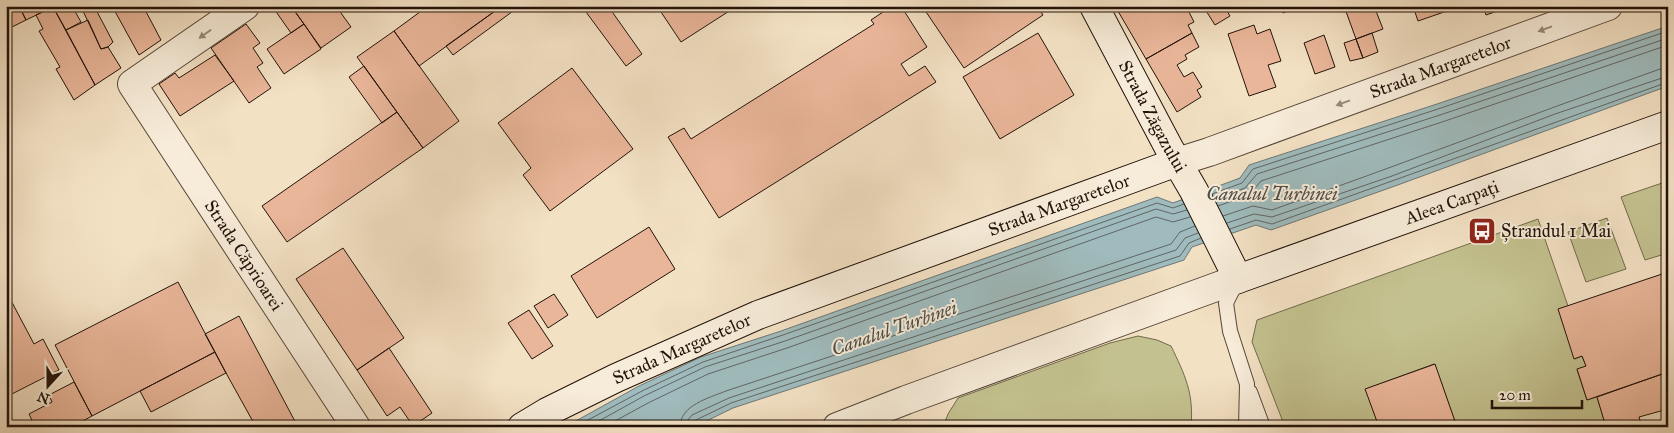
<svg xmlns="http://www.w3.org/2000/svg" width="1674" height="433" font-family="'IM FELL Great Primer',serif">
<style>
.green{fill:#c3c18f;stroke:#726a4c}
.water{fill:#9fbbbd;stroke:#6d7775}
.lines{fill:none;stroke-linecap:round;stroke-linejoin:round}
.shore{stroke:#606663;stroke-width:1}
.building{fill:#eab69a;stroke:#211209}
.lane-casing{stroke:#564638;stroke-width:16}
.street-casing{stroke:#564638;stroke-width:30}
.secondary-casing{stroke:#211209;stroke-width:30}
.lane{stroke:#f7ecd9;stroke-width:14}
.street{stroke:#f7ecd9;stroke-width:28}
.secondary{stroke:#f7ecd9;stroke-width:28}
.oneway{fill:#978a7b}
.labels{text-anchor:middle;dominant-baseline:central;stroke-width:4;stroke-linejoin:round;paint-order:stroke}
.street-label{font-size:18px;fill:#211209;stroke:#f7ecd9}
.poi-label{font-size:18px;fill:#211209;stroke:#f7ecd9;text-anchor:start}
.water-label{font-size:19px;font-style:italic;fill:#4d4d48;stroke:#f7ecd9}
</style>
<rect width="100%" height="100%" fill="#f3e1c4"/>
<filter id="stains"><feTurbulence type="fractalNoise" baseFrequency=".004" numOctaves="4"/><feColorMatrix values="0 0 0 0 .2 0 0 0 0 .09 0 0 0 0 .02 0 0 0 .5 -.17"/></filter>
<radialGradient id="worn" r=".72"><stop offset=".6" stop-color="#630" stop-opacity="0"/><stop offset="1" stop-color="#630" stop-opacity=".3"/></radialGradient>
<path class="green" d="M1668,181V253L1645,260L1621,197Z
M1607,218L1626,269L1586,282L1568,232Z
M1538,219L1568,306L1575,359L1582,356L1586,366L1577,370L1587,400L1597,397L1606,427H1457L1434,364L1366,389L1379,427H1285L1252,342L1257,320Z
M1138,336L1157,340L1171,346C1185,375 1194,393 1191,427H943L948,414L958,398L1110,343Z"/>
<path class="water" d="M1668,26V86L1395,186L1271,230L1256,225L1192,247L1184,260L733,408L694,427H565L639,386L701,357L781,331L1157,197L1173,203L1240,178L1249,165L1437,104Z"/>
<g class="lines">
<path class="shore" d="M1212,194L1242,183L1253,169L1438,109L1668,31
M1215,199L1245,188L1257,174L1440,115L1668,38
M1218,206L1249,195L1261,181L1442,122L1668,45
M1223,216L1253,206L1272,210C1402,164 1530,115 1660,69L1668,68
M1227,223L1254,214L1272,217L1392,176L1555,114L1668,76
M1230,229L1256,220L1272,224L1668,82
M575,427L642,391L703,362L783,335L1157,203L1173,208L1184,204
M588,427L644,396L705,367L785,341L1156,209L1173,214L1187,210
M604,427L648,403L708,374L787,348L1156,217L1173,222L1190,217
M680,427C680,405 709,398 726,391L1171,244L1180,232L1195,226
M687,427L688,420L692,415L729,398L1176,250L1185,238L1198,233
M693,427L696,420L731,403L1180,256L1189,243L1201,238"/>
</g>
<path class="building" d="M6,6H19L26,20L8,29L6,27Z
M19,6H53V7L26,20Z
M72,6L81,22L66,30L53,7Z
M88,6H94L113,42L108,47L101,49L83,11Z
M112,6H143L161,40L139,55Z
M272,6H291L304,24L291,33Z
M291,6H336L351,27L321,48Z
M428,6H502L419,66L394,31Z
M502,6H520L453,55L446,46Z
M580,6H593L586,12Z
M593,6H608L642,54L626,66L586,12Z
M657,6H737L681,42Z
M892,6H901L927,47L901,64L909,76L925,66L936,82L719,218L668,137L684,128L691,139L874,24L871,20Z
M922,6H1037L1043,15L964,68Z
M1115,6H1186L1194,22L1188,25L1192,33L1146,59Z
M1203,6H1224L1230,16L1215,25Z
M1280,6H1298L1283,13Z
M1344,6H1374L1383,29L1356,39Z
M1413,6H1445L1447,11L1418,21Z
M1483,6H1512L1486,15Z
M53,7L95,85L74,100L56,69L60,67L39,31L43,29L36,15Z
M88,20L101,49L108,47L121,68L95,85L66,30Z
M246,24L260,43L253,48L263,63L257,67L271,88L249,103L211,48Z
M304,24L321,49L284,74L267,49Z
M1254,25L1257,34L1270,29L1281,61L1268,65L1276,87L1249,96L1228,34Z
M394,31L459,121L423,148L357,57Z
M1038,33L1074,95L1000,139L963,77Z
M1192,33L1199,47L1185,55L1187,59L1177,65L1184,77L1193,72L1202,87L1197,90L1201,97L1177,112L1146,59Z
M1372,33L1378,52L1363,58L1356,39Z
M1324,35L1335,67L1315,74L1304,43Z
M1356,39L1363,58L1350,61L1344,43Z
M215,55L234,81L180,116L159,84L175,73L179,78Z
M364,66L397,112L382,123L349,77Z
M572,68L633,149L550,211L523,175L531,168L498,123Z
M397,112L423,148L287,242L262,206Z
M649,227L675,269L597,318L571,276Z
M343,248L404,338L357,370L296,279Z
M1668,272V372L1587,400L1577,369L1586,366L1582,356L1574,359L1558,309Z
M178,282L215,352L92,416L55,345Z
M6,291L34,344L43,339L59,370L6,397Z
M554,294L568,315L548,328L534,306Z
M529,310L553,346L532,359L508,323Z
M239,316L298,427H256L226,373L205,334Z
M389,348L432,413L413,426L400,407L387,416L357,370Z
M215,352L226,373L151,412L140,391Z
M1435,364L1457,427H1379L1365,389Z
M1668,372V409L1639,417L1642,427H1606L1597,397Z
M74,382L92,416L72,427H35L29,414L52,402L49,395Z"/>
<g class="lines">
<g class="lane-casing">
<path id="lane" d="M1237,281L1226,303L1230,331L1247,384L1246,427
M1250,392L1263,427"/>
</g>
<g class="street-casing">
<g id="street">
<path id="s1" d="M245,6L132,84L356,427"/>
<path id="s2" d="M1177,162L1209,152L1608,6"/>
<path d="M837,427L906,400L1238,279"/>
</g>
</g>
<g class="secondary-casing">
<g id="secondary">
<path id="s3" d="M1094,6L1169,148L1194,191L1238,279L1668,125"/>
<path id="s4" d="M522,427L547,412L616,378L758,315L1177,162"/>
</g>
</g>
<use href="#lane" class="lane"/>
<use href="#street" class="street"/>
<use href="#secondary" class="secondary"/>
</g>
<defs><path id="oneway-solid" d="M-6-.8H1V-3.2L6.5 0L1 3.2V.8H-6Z" transform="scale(1.25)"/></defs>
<g class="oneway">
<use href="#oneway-solid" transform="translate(1545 29) rotate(160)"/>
<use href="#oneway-solid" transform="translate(205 34) rotate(145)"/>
<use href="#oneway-solid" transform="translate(1343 103) rotate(160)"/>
</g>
<defs>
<g id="bus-square" transform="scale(1.4375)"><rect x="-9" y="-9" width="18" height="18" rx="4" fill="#8f2418" stroke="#f7ecd9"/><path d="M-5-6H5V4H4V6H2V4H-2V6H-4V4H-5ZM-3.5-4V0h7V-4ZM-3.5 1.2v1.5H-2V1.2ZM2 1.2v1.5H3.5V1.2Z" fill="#fff"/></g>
</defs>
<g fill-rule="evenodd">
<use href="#bus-square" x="1482" y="231"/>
</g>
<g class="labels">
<g class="street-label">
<text stroke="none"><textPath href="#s2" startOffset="280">Strada Margaretelor</textPath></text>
<text stroke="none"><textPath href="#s3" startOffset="125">Strada Zăgazului</textPath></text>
<text stroke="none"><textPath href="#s3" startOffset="536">Aleea Carpați</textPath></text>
<text stroke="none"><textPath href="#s4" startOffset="582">Strada Margaretelor</textPath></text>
<text stroke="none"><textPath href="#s1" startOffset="342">Strada Căprioarei</textPath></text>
<text stroke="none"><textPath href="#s4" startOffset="178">Strada Margaretelor</textPath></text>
</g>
<g class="poi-label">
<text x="1501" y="231">Ștrandul 1 Mai</text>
</g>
<g class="water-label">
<text x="1272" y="193">Canalul Turbinei</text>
<text transform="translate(894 328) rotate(-19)">Canalul Turbinei</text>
</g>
</g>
<rect width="1674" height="433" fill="none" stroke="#f3e1c4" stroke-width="25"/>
<rect x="8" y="8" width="1659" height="418" fill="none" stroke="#211209" stroke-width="2.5"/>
<rect x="12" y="12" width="1649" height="408" fill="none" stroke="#211209"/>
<g transform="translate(48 386) rotate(201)" stroke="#f7ecd9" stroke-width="4" paint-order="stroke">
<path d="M0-4L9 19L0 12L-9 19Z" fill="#211209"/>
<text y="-8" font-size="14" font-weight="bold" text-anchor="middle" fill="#211209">N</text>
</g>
<path d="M1492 400v8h90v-8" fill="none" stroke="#211209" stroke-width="2.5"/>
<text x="1499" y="400" font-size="15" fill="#211209" stroke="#f7ecd9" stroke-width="4" paint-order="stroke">20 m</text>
<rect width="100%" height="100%" filter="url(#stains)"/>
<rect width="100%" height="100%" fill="url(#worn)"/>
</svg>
